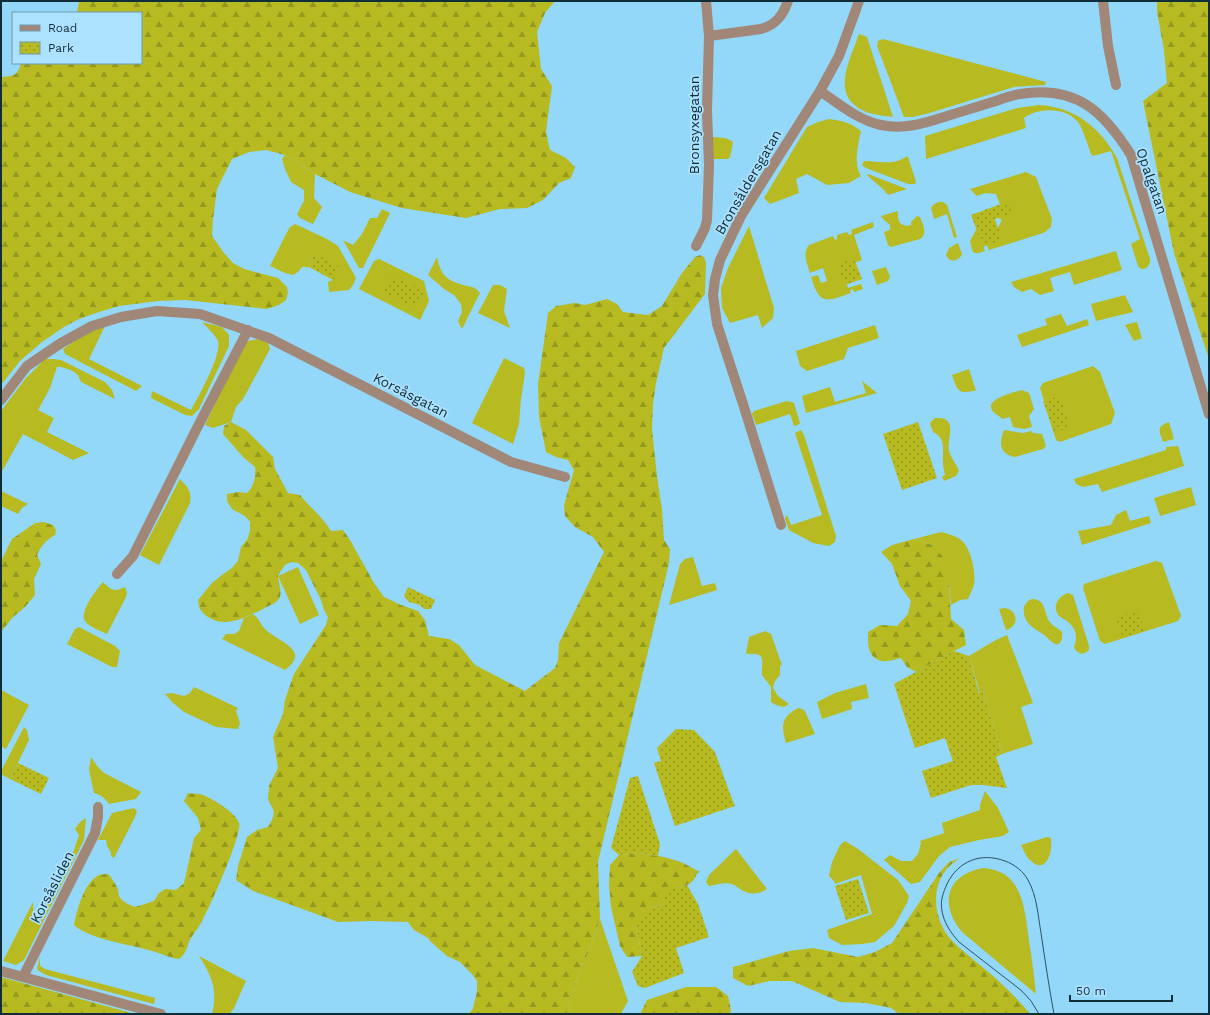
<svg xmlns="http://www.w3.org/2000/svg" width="1210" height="1015" font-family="'Work Sans',sans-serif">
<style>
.green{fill:#b7bb21}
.forest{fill:url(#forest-firs)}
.park{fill:url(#park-dots)}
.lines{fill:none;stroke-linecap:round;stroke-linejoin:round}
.minor{stroke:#a08778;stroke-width:10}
.tram{stroke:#2d5364;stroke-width:1}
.labels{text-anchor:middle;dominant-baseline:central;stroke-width:3.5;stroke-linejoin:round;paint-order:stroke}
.street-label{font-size:14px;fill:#102d3a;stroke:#ade2fe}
</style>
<defs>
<pattern id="forest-firs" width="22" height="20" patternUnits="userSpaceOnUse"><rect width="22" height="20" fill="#b7bb21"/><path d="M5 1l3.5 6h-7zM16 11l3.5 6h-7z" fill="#93981e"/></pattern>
<pattern id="park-dots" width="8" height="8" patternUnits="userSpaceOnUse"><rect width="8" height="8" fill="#b7bb21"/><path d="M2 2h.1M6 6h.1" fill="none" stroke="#93981e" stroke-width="1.8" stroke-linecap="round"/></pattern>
</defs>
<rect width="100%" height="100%" fill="#93d7f9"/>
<path class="green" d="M859,34L867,37L893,117C885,116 876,115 869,113C828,98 849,63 859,34Z
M883,39L1046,82L1045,85L1014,87L926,114L912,117H904L877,46L878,41Z
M1039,105C1074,107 1100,127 1117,158L1150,259C1151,267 1143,273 1138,266L1131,244L1140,239L1111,151L1093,156L1091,154C1088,146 1083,129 1078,122C1066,107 1038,107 1024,118L1026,128L926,159L925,136L1017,108Z
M829,119C843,121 849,122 861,131C858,145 853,163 861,176L849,183L827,185L807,174L796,179L799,193L770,204L764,198L807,127L818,122Z
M711,137L725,138L732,141L733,143L730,157L728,159H712Z
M285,155L315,174L314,198L322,207L313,224L300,218L297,214L304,201V190L291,182L285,169L282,159Z
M907,156L908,157L916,182L915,184H908L866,168L862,165L864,161C879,161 895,166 907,156Z
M1026,172L1036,177L1052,219L1051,227L1045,232L1040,234L989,250L983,236L994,235L1002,220L995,216L1002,210L996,194L985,193L977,196L970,189Z
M868,174L907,189L888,195L884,190L869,177L867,175Z
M939,202H943L947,205L957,237L954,238L947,214L934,219L931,208L934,204Z
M382,209L390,213L363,268H359L343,240L353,245L362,234L370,218H377Z
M898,211C897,220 900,228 911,225V222L917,216L920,217C923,225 928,234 920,239L891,247L888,245L884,232L890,230V225L883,219L881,216Z
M873,222L874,227L854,235L862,260L841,268L848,288L861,284L863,289L854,292L853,289L850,290L851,293C841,296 824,306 817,292C814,288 813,282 811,277L818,275L821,283L827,281L823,268L810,273C807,263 802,254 809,245L833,236L835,240L837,239V235L847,232L849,235L852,234L851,230Z
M295,224L327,239L338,246L356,278L353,285L349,290L329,292L328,282L333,280L315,254L309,267H302L298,272L293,275L285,273L270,266L285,236L290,227Z
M749,226L774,308L773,318L762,328L758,315L730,323L722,308L721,288L728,268Z
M976,230H977L985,251L979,253H974L972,250L970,241Z
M958,243L962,254C959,261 950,264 946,255L949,248Z
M1116,251L1122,270L1074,285L1070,272L1050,278L1054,291L1040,295L1031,289L1022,292L1014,287L1011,282Z
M437,257C441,277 448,281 467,286C473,287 476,288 480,293L462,329L458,321L462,312L461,304L454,295L444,289L428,275Z
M379,259L424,281L429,301L420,320L359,289L374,261Z
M886,267L890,277L888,281L877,285L872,271Z
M493,285H500L507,289L504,311L510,328L478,313Z
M1125,295L1133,312L1096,321L1091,304Z
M1061,314L1067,326L1087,319L1089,325L1022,347L1017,335L1047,325L1045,319Z
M202,322L222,327L229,335V346L199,409L192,416L185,415L151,398L152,391L191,410C198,397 222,355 218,341C216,336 206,326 202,322Z
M1136,322H1137L1142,338L1134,341L1125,325Z
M875,325L879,338L848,348L844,359L807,371L800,366L796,351Z
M105,326L89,359L142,386L136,391L65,354L63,349L85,334Z
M258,339L268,343L270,349L243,399L236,407L231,422L213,428L205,425L241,349L248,341Z
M504,358L524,368L525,373L521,399L519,424L513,444L472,423Z
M45,359H53L61,360L105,382L112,390L115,399L81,382L78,375L71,370L61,367H57L50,388L38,410L54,418L47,432L89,453L73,460L23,434L1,473V411L26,378Z
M1093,366L1100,372L1115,413L1111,424L1060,442L1056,440L1040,388L1043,383Z
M969,369L976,391C972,390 970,392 966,392C956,393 955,382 952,375Z
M862,381L877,393L806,413L802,396L830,387L835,402L866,393Z
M1022,390L1029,393L1034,409L1029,416L1032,427L1024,429L1013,427L1010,417L1002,419C999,415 992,413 991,408C989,398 1015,392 1022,390Z
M787,401L794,403L800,423L798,425L794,426L790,414L756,425L752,414L754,411Z
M935,418C960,416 946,439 949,451C951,459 957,464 959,471L956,476L944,481L942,477L945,475C944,471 943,466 943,462C942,450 947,439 933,432L930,424L931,422Z
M1169,422L1174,439L1163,442C1159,430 1156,427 1169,422Z
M801,430L804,435L836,536L835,542L829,546L813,543L789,530L785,519L786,516L787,515L791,525L822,515L795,433Z
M1004,430L1023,433L1031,431L1033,433L1042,434L1046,446L1043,449L1015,457C999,454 999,443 1004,430Z
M1178,446L1184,466L1102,492L1098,484L1083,487L1076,484L1074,479L1166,450V447Z
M180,479C188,488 192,491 190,503L159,565L140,555Z
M1191,487L1196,505L1160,516L1154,498Z
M1,491L28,504L22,508L18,514L1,506Z
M1126,510L1130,521L1149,516L1151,523L1082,545L1078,531L1111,525L1116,515Z
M941,532C948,534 956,536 961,540C971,548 976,572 974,584C973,589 970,594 968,599L960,600L951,605L949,580L932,545L914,539Z
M693,557L702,586L715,583L717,590L669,605L680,564L685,559Z
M1156,561L1162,563L1181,616L1178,621L1105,644L1100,641L1083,588L1084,584Z
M298,567L319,615L300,624L278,576Z
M103,582C112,591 114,592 125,587L127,593L126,597L107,634C101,631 89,627 85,621C79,612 97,589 103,582Z
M1068,593L1073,595L1089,646V650C1083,656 1077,654 1074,647C1078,637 1076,628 1067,621C1064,619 1061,618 1059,616C1051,606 1059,596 1068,593Z
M1033,599C1046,600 1044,612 1049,621C1052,626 1058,628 1062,632C1063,638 1061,648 1053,643C1049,640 1046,636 1043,634C1032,627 1022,622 1024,606L1029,600Z
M1004,608C1018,609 1020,626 1006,630L999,609Z
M253,614C260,619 260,624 265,629C278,642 312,650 285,670L222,639L226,634H234L239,631L244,618Z
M79,627L115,646L120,651L117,667H112L67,644L75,629Z
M765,631L771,634L782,665L780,666V675L775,681L773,688L778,696L789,704L784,707L776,705L771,702V687L762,675C761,662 768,652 747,654L746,653L749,637Z
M1007,635L1033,703L1021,707L1033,744L1002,754L983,691L980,693L969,656L994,641Z
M866,684L869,698L851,702L852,709L822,719L817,702L835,693Z
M194,687L238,708L236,711L240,723L238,729L216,727L184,712L173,703L165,694L172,693L184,696L190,693Z
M1,690L29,705L6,749L1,746Z
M798,708L802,709L805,711L815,734L786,743C781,726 781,717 798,708Z
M24,727L27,730L29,740L10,779L1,774V771Z
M91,757L97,766L104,773L141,792L136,799L109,804C105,798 101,795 94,793L89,770Z
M985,791L998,808L1009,832L1003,836L979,840L950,847L939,856L920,882L911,884L884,860L890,855L901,861H912L918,854L921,843L920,841L944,833L942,823L980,810V805Z
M134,808L137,811L135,817L114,858L111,856V852L107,846L106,840H98L112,813Z
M86,818L84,840L24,960L16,965L3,961L33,902L34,917L39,919L45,908L46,898L50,890L72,856L79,835L75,829L80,822Z
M1047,837L1051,838C1053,850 1047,875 1031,861C1026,857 1024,851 1021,845Z
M845,841L858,849L898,880L909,896L907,903L894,926L875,942L862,944L842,945L829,938L827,930L872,914L861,875L835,884L834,881L829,876L832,862L840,845Z
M736,849L767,889C758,895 749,895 740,889C737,887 735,885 732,884C724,882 717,885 709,886L706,882L709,875Z
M983,868C1023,870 1025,910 1029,941C1032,959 1034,976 1036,994L962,932C939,904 946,875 983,868Z
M600,919L628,1001L621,1014H570L569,1004L578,975L589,951Z
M199,956L246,981L234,1008L230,1014H212C218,989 212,977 199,956Z
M40,957V966L45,969L155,998L154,1004L46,975L39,971L37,969Z"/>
<path class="forest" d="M79,1H555L545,13L537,32L541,69L552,86L546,132L550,150L566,158L575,167L571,178L559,183L543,200L527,208L500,209L466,218L402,208L350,192L315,174L285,155L266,150L249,152L232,159L217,189L213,219L212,236L224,253L233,263L244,269L278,278L287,287L288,293L286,300L279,305L267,309L185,300L158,301L119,306L96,313L79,319L64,327L42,342L20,361L1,385V77C13,76 18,76 21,63H141V13H77Z
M1157,1H1209V359L1174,253L1143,101L1167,83L1164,50L1157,12Z
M700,255L704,257L706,263L705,294L664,348L656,383L653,404L652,430L657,476L662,510L664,540L670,549L669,563L598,862L600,919L589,951L578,975L569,1004L570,1014H469L473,1008L477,992V981L472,974L460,962L447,956L431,942L428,938L414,930L408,922L371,921L338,922L253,891L236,880L238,866L247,837L257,830L268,827C275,815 276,812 268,800L269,786L278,768L273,737L283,714L285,700L294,674L326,625L328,617L324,610L321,600L306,570L298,563L291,562L285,565L278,575C278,583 282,590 280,597C277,604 269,605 263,609C246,617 226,629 208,617C201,612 199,609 198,600L212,583L222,575L232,568L238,561L241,547L247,540L250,531V522L245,516L232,509L227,501V494L238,492L247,493C254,486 256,477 255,467L243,457L223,434L224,426L231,422L246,430L273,457L275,469L288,493L300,495C310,508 323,517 331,531L343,530L350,540L374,583L384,597L401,605L418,611L425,620L429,636L449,639L459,645L475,665L525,691L555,668L558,660L559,643L604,552L593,537L575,527L565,516L564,505L574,470L568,460L556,457L546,452L539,417L538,384L548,313L556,306L575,303L585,305L607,299L617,304L623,312L648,315L662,306L682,273L695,257Z
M44,522L53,525L56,530L55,535C46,540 41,546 37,555L41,564L34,579L35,595L25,607L13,617L1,632V562L3,557L12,539L35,523Z
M914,539L932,545L945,559L949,580L951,619L964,630L966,645L954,651L916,672L907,667L901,658C896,659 887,662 882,661C867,658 868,643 868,632L880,625L897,626L908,614L911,601L900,586L892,564L881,552L892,545Z
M188,793C193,794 198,793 203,795C213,799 236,813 239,823C243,832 211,905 204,917C201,925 195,931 191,938C188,942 188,948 185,952C184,955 181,957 179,959C169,958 161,953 152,951C129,944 91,940 74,925C77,910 83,886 96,877C99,874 104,874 108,874C111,877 117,886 118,890C119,892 118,894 119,896C122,902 130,905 135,907L154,901L159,893L165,889L176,890L184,883L194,838L201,830L198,818L184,801Z
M639,853L664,857L681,862L700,872L697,873C694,884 686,886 676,888L662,905L649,908L636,927L642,956L627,957L620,946L611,907L609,885L610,865L619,855Z
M960,858C955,861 950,865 946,870C931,889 934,917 948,936C955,945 966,953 975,961C995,977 1014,994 1030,1014H899L891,1008L866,1003L840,1002L792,981H770L748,986L733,978V967L789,951L813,948L858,957L875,952L892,943L939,873L949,862Z
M1,977L135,1014H1Z
M686,987H716L728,996L731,1010L730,1014H640L647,1000Z"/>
<path class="park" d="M1009,201L1013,212L995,219L1002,240L983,247L971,215Z
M315,254L340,267L333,280L309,267Z
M854,258L862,279L845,285L838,264Z
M392,276L424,291L416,308L384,292Z
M1060,396L1070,427L1054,433L1043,401Z
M918,422L937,478L902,490L883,434Z
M408,587L435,600L431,609H424L420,605L409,602L404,596Z
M1138,610L1145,631L1123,638L1116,618Z
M954,651L969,656L979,693L983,691L1002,754L996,757L1007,788L983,785H971L931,798L922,771L953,761L945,738L915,748L894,684Z
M676,729L694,730L715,752L729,791L735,806L675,826L654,763L661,761L657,748Z
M18,763L49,778L41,794L10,779Z
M638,776L660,844L658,856L639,853L619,855L611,848L630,778Z
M858,879L869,913L846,920L835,886Z
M687,885L698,904L709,937L676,948L684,973L645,988L638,986L632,972L642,956L636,927L642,915L649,908L662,905L664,895L676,888Z"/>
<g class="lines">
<path class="minor" d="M1103,1L1108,46L1116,85
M709,36L761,29C776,25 783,15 788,1
M820,91C839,104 858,120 881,125C905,130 925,123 947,116C963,111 980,106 996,101C1004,98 1012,95 1020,94C1075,85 1103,110 1131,155L1209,414
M696,246L705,228L707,220L709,165L707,111L709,36L706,1
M1,400L27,366L61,343L92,326L121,317L157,311L200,314L269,338L511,462L565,477
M781,525L743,404L717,324L713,295L715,279L720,260L741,216L768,173L820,91L839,56L859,1
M117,574L133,556L197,428L248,330
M1,971L161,1014
M23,977L95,833L98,817V807"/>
<path class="tram" d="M1039,1014L1031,1001L1022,991L959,942C951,933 944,923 942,911C940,901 943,893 947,884C958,861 981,852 1005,861C1014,864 1024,872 1028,880C1037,896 1038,916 1041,933C1045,960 1049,987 1054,1014"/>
</g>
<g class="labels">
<g class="street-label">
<text transform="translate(694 125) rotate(-90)">Bronsyxegatan</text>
<text transform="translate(1152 181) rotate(71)">Opalgatan</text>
<text transform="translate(748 182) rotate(-60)">Bronsåldersgatan</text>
<text transform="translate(411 395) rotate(27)">Korsåsgatan</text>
<text transform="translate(52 887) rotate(-63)">Korsåsliden</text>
</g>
</g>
<rect width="1210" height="1015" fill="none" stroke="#102d3a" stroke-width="4"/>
<rect x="12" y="12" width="130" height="52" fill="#ade2fe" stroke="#6e9ab0"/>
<rect x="20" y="25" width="20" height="6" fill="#a08778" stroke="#6e9ab0"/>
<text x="48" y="32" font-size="12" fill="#102d3a">Road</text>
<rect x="20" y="42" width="20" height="12" fill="url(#park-dots)" stroke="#6e9ab0"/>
<text x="48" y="52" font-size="12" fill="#102d3a">Park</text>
<path d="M1070 995v6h102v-6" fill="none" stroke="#102d3a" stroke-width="2"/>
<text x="1076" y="995" font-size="12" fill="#102d3a" stroke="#ade2fe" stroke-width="3" paint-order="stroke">50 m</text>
</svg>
